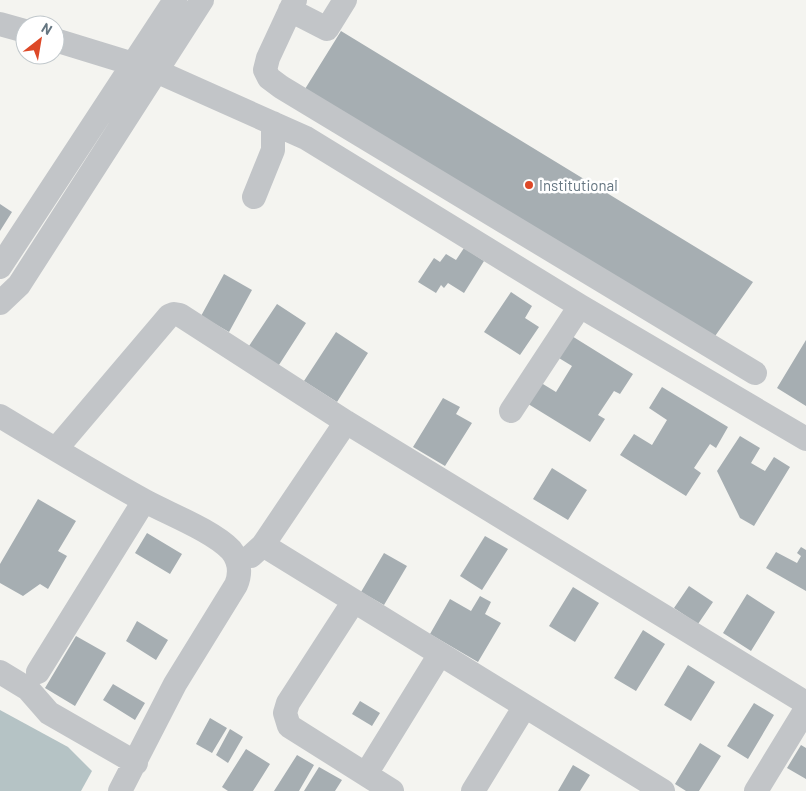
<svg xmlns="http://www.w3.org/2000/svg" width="806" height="791" font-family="Barlow,sans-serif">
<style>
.water{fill:#b5c3c5}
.building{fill:#a6aeb2}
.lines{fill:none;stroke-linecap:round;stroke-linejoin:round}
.minor{stroke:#c2c5c8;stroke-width:24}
.poi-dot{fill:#dd4827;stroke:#fff;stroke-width:2}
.labels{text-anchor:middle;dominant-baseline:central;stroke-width:5;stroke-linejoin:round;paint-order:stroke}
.poi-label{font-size:15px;fill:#647580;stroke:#fff;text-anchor:start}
</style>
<rect width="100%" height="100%" fill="#f4f4f0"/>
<path class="water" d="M0,710L68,747L92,771L81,791H0Z"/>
<path class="building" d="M341,31L753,282L713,339L305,89Z
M0,204L12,212L0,231Z
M464,248L484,261L464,293L448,283L444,288L441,285L436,293L418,282L434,258L440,262L446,254L456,260Z
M224,274L252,290L229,332L201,316Z
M511,292L532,306L525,318L539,327L520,355L484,332Z
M277,304L306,323L277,368L247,349Z
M336,332L368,353L337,402L304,381Z
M567,333L633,374L620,394L614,391L598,415L605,419L590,442L525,402L538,381L556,392L572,366L554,355Z
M806,340V406L777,388Z
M662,387L728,427L716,448L710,444L694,468L701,473L686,496L620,455L634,434L652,445L667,420L649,408Z
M443,398L460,407L456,414L472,423L445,466L413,447Z
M740,436L760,448L751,463L765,471L774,457L790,467L754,526L740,518L717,471Z
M552,468L587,490L568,520L533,499Z
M38,499L76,521L58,551L67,556L48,589L40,584L23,596L0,583V564Z
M147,533L182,554L170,574L135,553Z
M485,536L508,549L482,590L460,576Z
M801,547L806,550V591L766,568L776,552L797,563L801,556L797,553Z
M384,553L407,566L384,605L361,592Z
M689,586L713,602L698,624L674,608Z
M573,587L599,603L575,642L549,626Z
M747,594L775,612L751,651L723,633Z
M480,596L491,602L485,614L501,623L478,662L430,634L450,599L471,611Z
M137,621L168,640L156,660L126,641Z
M643,630L665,644L636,691L614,678Z
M76,636L106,653L75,706L45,688Z
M688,665L715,682L691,721L664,705Z
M113,684L145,703L135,720L103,700Z
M360,701L380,713L372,726L352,714Z
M754,703L774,715L748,759L727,746Z
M210,718L227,728L212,753L196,744Z
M230,729L243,737L228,763L216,755Z
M700,743L721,756L699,791H686L675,784Z
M801,745L806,748V779L787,768Z
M246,749L270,764L253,791H228L222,787Z
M297,755L314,765L299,791H274Z
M573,765L590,775L580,791H558Z
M319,767L342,780L335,791H304Z"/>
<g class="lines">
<path class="minor" d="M295,0L268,58L265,70L269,78L281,87L755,373
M290,10L327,29L345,0
M0,24L25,31
M55,40L156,71L306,138L580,306L806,439
M254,197L273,150V123
M0,267L175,0
M0,303L19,285L202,0
M511,411L580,306
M0,416C48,445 96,474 145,501C169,514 213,531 231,550C240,561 241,573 236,585L175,684L120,791
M56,449L169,316L174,314L180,315L346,422L806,703
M263,545L663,791
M251,556L263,545L346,422
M354,601L288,703L285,713L289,726L392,791
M0,672L28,689L49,713L136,763
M38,672L144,501
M366,774L440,654
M473,791L525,706
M756,791L806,709"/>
</g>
<circle class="poi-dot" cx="529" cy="185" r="5"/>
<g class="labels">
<g class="poi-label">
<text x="539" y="185">Institutional</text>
</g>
</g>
<g transform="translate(40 40) rotate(31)"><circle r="24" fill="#ffffff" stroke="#c1c8cc"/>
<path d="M0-4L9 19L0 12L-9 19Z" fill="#dd4827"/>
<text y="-8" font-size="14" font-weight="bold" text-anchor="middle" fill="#647580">N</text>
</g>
</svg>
